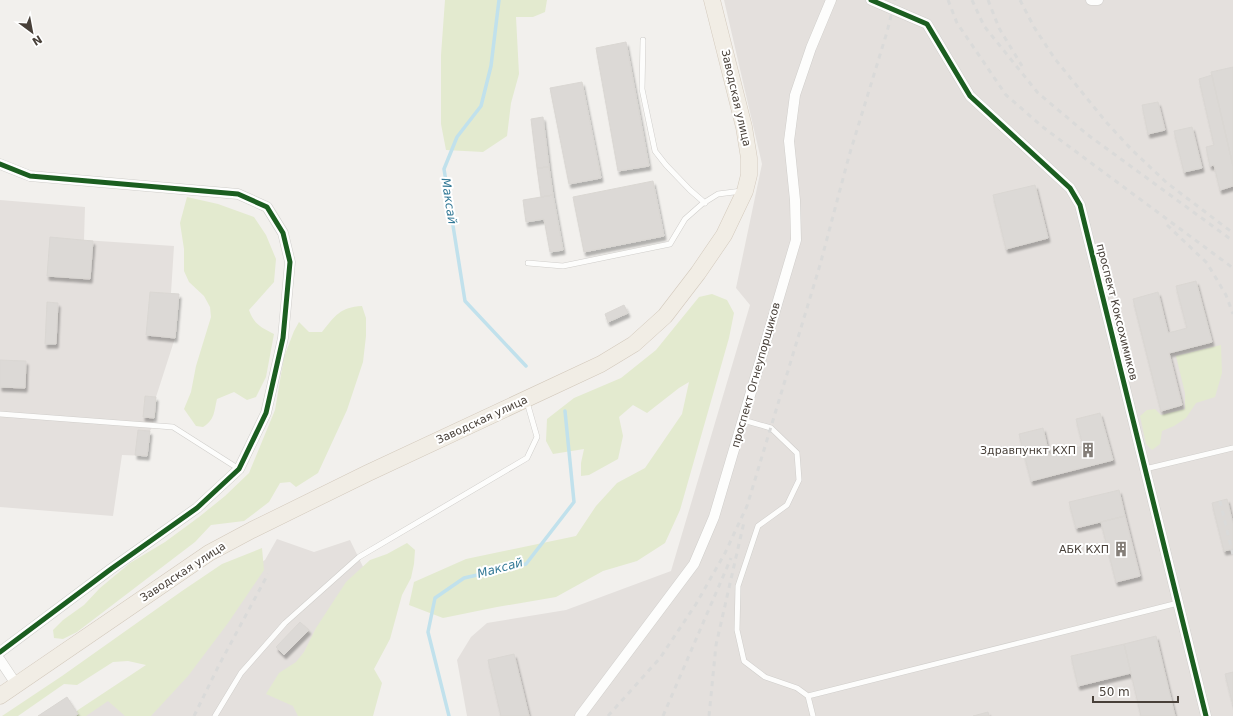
<svg xmlns="http://www.w3.org/2000/svg" width="1233" height="716" font-family="'DejaVu Sans',sans-serif">
<style>
.industrial{fill:#e4e0dd}
.green{fill:#e3eacf}
.lines{fill:none;stroke-linecap:round;stroke-linejoin:round}
.stream{stroke:#c1e1ec;stroke-width:3.5}
.building{fill:#dcd9d6;stroke:#dad7d3;filter:url(#shadow)}
.service-casing{stroke:#d0cecb;stroke-width:6}
.minor-casing{stroke:#d0cecb;stroke-width:11}
.primary-casing{stroke:#d3c9bc;stroke-width:17}
.service{stroke:#fdfdfc;stroke-width:5}
.minor{stroke:#fdfdfc;stroke-width:10}
.primary{stroke:#f1ede5;stroke-width:16}
.rail{stroke:#dadad9;stroke-width:3;stroke-dasharray:5 5;stroke-linecap:butt}
.cycleway-casing{stroke:#fff;stroke-width:8}
.cycleway{stroke:#1b5e20;stroke-width:5}
.labels{text-anchor:middle;dominant-baseline:central;stroke-width:4;stroke-linejoin:round;paint-order:stroke}
.street-label{font-size:11px;fill:#484039;stroke:#fff}
.poi-label{font-size:11px;fill:#484039;stroke:#fff;text-anchor:end}
.water-label{font-size:12px;font-style:italic;fill:#337996;stroke:#fff}
</style>
<defs>
<filter id="shadow"><feDropShadow dx="2" dy="4" stdDeviation="1" flood-color="#0004"/></filter>
</defs>
<rect width="100%" height="100%" fill="#f2f0ed"/>
<path class="industrial" d="M724,0H1233V716H467L457,660L471,637L487,623L566,610L671,571L750,305L736,288L762,164Z
M0,200L85,207L84,240L174,246L171,293L179,294L175,338L156,397L153,425L150,431L147,456L122,455L113,516L0,507Z
M277,539L314,552L350,540L385,612L355,716H38L67,697L78,714L178,644L248,571L265,560Z"/>
<path class="green" d="M445,0H547L545,12L533,17H516L519,74L511,103L507,136L483,152L446,150L441,124V55Z
M187,197L218,204L254,217L266,235L276,259L274,282L249,310C254,324 260,327 274,334L266,377L256,397L247,400L234,392L217,399C214,411 215,420 203,427L196,426L184,409L191,392L196,366L211,317L210,307L204,296L189,282L184,271V249L180,223Z
M712,294L727,300L734,313L729,338L680,510L665,543L637,561L603,571L556,597L497,607L443,618L409,605L414,582L466,559L576,536L596,506L617,483L645,468L682,414L689,382L679,388L647,413L633,405L619,417L623,436L618,459L589,475L581,476V463L584,449L553,454L546,441L547,419L574,398L621,378L656,350L699,297Z
M362,306L366,318V336L363,362L347,410L318,473L296,487L290,482L280,483L269,502L244,521L211,525L195,542L77,632L63,639L54,638L53,630L63,620L84,605L100,588L130,563L165,542L199,517L225,496L249,473L275,410L284,357L294,331L299,322L309,332H322C335,316 340,307 362,306Z
M1221,345L1222,373L1215,397L1196,403L1186,418L1174,426L1162,431L1160,444L1152,450L1146,444L1140,416L1147,410L1155,409L1161,415L1185,409V393L1176,356Z
M407,543L415,550L414,564L411,578L402,595L390,639L374,669L382,683L373,716H298L293,706L266,694L279,673L296,662L304,652L316,628L346,582L370,560L387,554Z
M262,548L264,570L228,623L188,676L151,716H125L108,701L86,716H73L78,710L146,665L128,661L113,662L77,685L64,684L18,716H2L62,676L182,591L222,564Z"/>
<g class="lines">
<path class="stream" d="M499,0L491,66L481,106L457,137L444,169L465,301L526,366
M449,716L428,632L435,598L464,578L526,564L574,502L565,411"/>
</g>
<path class="building" d="M626,42L649,166L618,171L596,48Z
M1233,67V166L1211,72Z
M1212,75L1233,166V186L1220,190L1214,165L1210,166L1206,147L1214,145L1199,79Z
M582,82L601,178L569,184L550,88Z
M1158,102L1165,130L1148,134L1142,105Z
M543,117L549,167L537,168L531,119Z
M1192,127L1202,168L1184,172L1174,131Z
M549,167L553,195L541,197L537,168Z
M653,181L664,236L584,252L573,197Z
M1035,185L1048,238L1006,249L993,195Z
M553,195L563,250L550,252L544,219L526,222L523,200Z
M50,237L93,241L90,279L47,276Z
M1196,281L1212,342L1169,353L1182,405L1161,411L1133,299L1158,292L1168,333L1187,328L1176,286Z
M150,292L179,294L175,338L146,335Z
M47,302L58,303L56,344H45Z
M624,305L628,313L608,322L605,314Z
M0,360L26,361L25,388L0,387Z
M145,396L156,397L154,418L143,417Z
M1100,413L1113,460L1031,481L1019,434L1043,428L1049,455L1083,446L1076,419Z
M138,430L150,431L147,456L135,455Z
M1119,490L1125,516L1076,528L1069,502Z
M1227,499L1233,524V549L1224,551L1212,503Z
M1125,516L1140,576L1116,582L1101,522Z
M300,622L309,630L284,655L276,647Z
M1156,636L1175,716H1141L1131,673L1124,644Z
M1124,644L1131,673L1078,686L1071,656Z
M514,654L529,716H501L488,660Z
M1233,672V705L1225,674Z
M67,697L78,714L75,716H38Z
M988,712L989,716H973Z"/>
<g class="lines">
<g class="service-casing">
<path id="service" d="M643,40L642,89L655,151L666,165L690,190L705,203
M528,263L563,266L670,244L685,219L702,204L718,194L742,191
M0,414L173,427L239,469
M743,420L771,428L797,453L799,480L787,505L758,526L738,586L737,630L744,661L765,677L797,688L808,696L813,716
M1145,469L1233,448
M808,696L1178,603
M215,716L241,673L285,623L359,557L527,458L537,437L527,402"/>
</g>
<g class="minor-casing">
<path id="minor" d="M871,0L927,24L970,96L1070,188L1080,205L1206,716
M1091,0H1098
M0,164L30,176L238,194L267,207L283,233L290,262L283,338L266,413L239,469L197,508L111,569L0,652
M0,660L16,684
M580,716L694,564L714,517L796,240L795,200L789,141L795,95L811,48L831,0"/>
</g>
<g class="primary-casing">
<path id="primary" d="M0,696L209,553L252,530L368,473L601,364L634,344L665,316L698,273L724,235L745,191L749,175V158L744,127L712,0"/>
</g>
<use href="#service" class="service"/>
<use href="#minor" class="minor"/>
<use href="#primary" class="primary"/>
<path class="rail" d="M948,0L957,23L1006,95L1044,128L1233,268
M972,0L984,26L1038,93L1088,135L1233,241
M988,0L999,28L1022,66
M1020,0L1034,27L1055,59L1107,123L1131,149L1167,183L1233,233
M1167,225L1207,263L1226,295L1233,314
M1220,501L1233,555
M194,716L218,667L268,574
M608,716L660,658L696,604L725,553L747,506L820,265L849,156L887,32L895,0
M663,716L731,558
M709,716L716,645L744,522"/>
<g class="cycleway-casing">
<path id="cycleway" d="M871,0L927,24L970,96L1070,188L1080,205L1206,716
M0,164L30,176L238,194L267,207L283,233L290,262L283,338L266,413L239,469L197,508L111,569L0,652"/>
</g>
<use href="#cycleway" class="cycleway"/>
</g>
<defs>
<g id="building-bare" transform="scale(1.2)"><path d="M-4-6H4V6H1V3H-1V6H-4ZM-2.5-4.3h1.7v1.8h-1.7ZM.8-4.3h1.7v1.8H.8ZM-2.5-1h1.7V.8h-1.7ZM.8-1h1.7V.8H.8Z" fill="#847e78" stroke="#fff" stroke-width="2.5" paint-order="stroke"/></g>
</defs>
<g fill-rule="evenodd">
<use href="#building-bare" x="1088" y="450"/>
<use href="#building-bare" x="1121" y="549"/>
</g>
<g class="labels">
<g class="street-label">
<text transform="translate(736 98) rotate(77)">Заводская улица</text>
<text transform="translate(1117 312) rotate(76)">проспект Коксохимиков</text>
<text transform="translate(756 375) rotate(-74)">проспект Огнеупорщиков</text>
<text transform="translate(482 420) rotate(-25)">Заводская улица</text>
<text transform="translate(183 572) rotate(-33)">Заводская улица</text>
</g>
<g class="poi-label">
<text x="1076" y="450">Здравпункт КХП</text>
<text x="1109" y="549">АБК КХП</text>
</g>
<g class="water-label">
<text transform="translate(449 201) rotate(81)">Максай</text>
<text transform="translate(500 568) rotate(-15)">Максай</text>
</g>
</g>
<g transform="translate(32 32) rotate(148)" stroke="#ffffff" stroke-width="3" paint-order="stroke">
<path d="M0-3L7 15L0 10L-7 15Z" fill="#484039"/>
<text y="-6" font-size="11" font-weight="bold" text-anchor="middle" fill="#484039">N</text>
</g>
<path d="M1093 696v6h85v-6" fill="none" stroke="#484039" stroke-width="2"/>
<text x="1099" y="696" font-size="12" fill="#484039" stroke="#ffffff" stroke-width="3" paint-order="stroke">50 m</text>
</svg>
